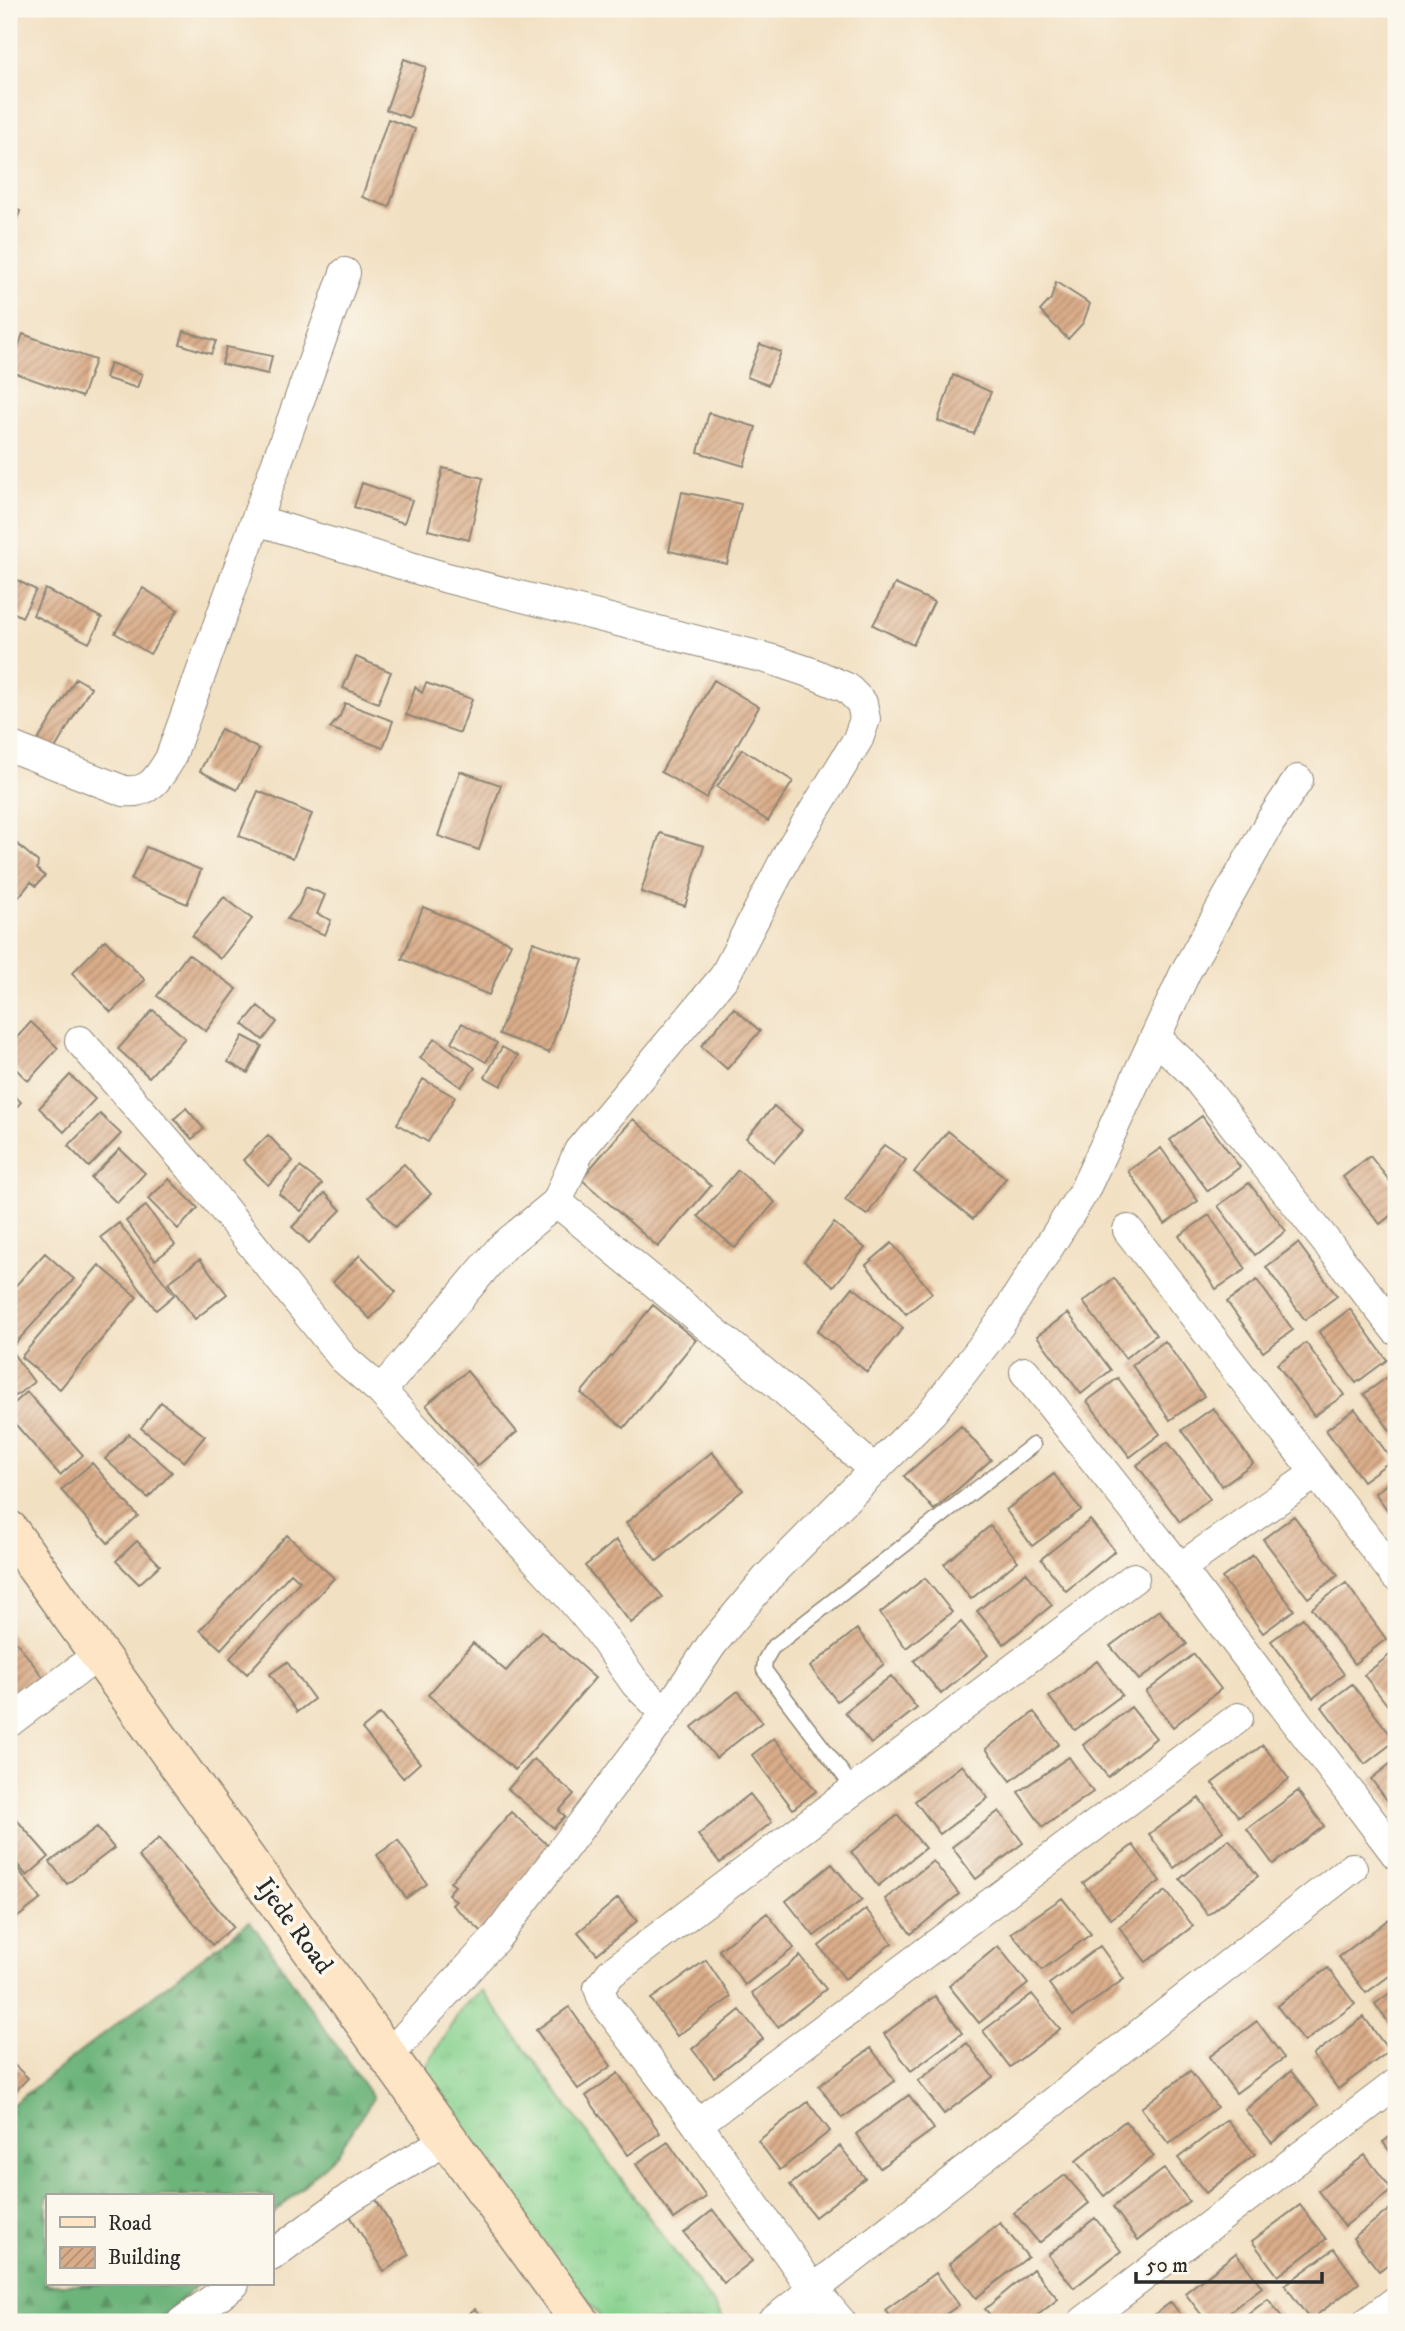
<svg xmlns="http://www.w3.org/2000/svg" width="1405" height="2331" font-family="'IM FELL DW Pica',serif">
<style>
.grass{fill:url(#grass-tufts);stroke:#597e5d;stroke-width:2}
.forest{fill:url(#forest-firs);stroke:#4c7052;stroke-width:2}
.building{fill:url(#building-hatch)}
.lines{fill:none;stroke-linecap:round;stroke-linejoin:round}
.lane-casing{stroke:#8e8676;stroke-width:17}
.street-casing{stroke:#8e8676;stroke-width:32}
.secondary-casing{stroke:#8e8676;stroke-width:41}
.lane{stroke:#fff;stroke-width:14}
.street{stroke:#fff;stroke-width:30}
.secondary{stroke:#fde5c5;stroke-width:38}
.labels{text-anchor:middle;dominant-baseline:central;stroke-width:7;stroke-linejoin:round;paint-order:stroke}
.street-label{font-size:26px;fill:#2b2b2b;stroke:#fbf7ec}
</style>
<defs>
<pattern id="grass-tufts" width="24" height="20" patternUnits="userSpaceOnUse" patternTransform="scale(1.75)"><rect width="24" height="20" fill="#87d28f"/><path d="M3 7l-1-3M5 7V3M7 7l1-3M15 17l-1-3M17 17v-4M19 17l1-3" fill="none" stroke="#75b47c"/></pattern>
<pattern id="forest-firs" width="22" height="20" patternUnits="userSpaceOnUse" patternTransform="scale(1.75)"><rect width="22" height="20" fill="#6db47a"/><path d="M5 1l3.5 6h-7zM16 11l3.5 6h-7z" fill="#5a9364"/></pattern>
<pattern id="building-hatch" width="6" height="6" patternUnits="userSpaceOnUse" patternTransform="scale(1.75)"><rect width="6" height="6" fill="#daad8a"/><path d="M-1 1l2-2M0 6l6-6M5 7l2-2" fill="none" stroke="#b18d71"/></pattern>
</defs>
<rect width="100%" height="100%" fill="#fbf7ec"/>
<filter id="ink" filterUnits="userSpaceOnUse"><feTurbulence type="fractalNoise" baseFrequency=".0143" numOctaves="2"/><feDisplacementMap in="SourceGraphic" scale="14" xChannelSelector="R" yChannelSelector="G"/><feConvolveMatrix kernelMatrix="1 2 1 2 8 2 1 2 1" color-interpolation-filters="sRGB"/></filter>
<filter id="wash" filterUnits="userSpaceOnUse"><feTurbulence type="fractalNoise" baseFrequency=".00686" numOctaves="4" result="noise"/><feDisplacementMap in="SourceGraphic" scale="28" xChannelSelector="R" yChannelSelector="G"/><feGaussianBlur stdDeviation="1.57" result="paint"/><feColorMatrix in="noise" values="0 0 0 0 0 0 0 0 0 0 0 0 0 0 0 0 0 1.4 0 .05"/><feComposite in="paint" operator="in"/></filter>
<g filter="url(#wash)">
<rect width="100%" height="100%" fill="#f2e0c2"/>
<path class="grass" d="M482,1990L726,2322H604L433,2096L424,2070L463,2006Z"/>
<path class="forest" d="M250,1921L373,2098L337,2154L271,2216V2196H47V2284H198L157,2322H9V2107Z"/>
<g id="blocks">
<path class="building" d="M404,59L426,67L409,118L386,110Z
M388,119L415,129L389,207L362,197Z
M9,206L20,211L12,232L9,231Z
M1056,282L1090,304L1083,323L1068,339L1040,311L1051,299Z
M184,331L216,341L211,354L180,344Z
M23,334L95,360L82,397L9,371Z
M760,344L781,352L768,385L747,377Z
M226,347L272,356L268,374L222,364Z
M110,363L142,374L137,388L105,378Z
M953,375L991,392L974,434L938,421Z
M709,413L756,427L744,466L698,452Z
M443,468L483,478L469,540L428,530Z
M362,483L412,500L404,523L354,507Z
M682,492L741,504L727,564L669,551Z
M9,576L36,590L22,617L9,610Z
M895,584L934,602L913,645L873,625Z
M143,588L178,610L150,654L115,633Z
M45,589L102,618L89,643L33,615Z
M356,657L391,672L378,703L343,688Z
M76,678L91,687L53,752L37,742Z
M714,680L759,707L706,798L661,772Z
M426,683L472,699L460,733L406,715L415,687L422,693Z
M345,703L393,721L383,748L330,728L340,716Z
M221,729L259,749L237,790L200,771Z
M742,749L793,781L768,821L717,787Z
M460,771L501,785L479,850L438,836Z
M258,791L312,814L293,858L239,836Z
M660,833L704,846L685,906L641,892Z
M9,837L38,862L37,869L45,876L36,886L31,882L18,898L9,890Z
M146,847L201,870L187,904L131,880Z
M306,887L325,895L317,914L331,920L325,935L287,919L299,904Z
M224,897L252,919L220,959L192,936Z
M423,907L511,943L489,995L402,959Z
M105,940L145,980L111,1012L72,973Z
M533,942L583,960L549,1053L499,1034Z
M188,954L237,989L206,1031L157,996Z
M258,1006L277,1022L263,1040L243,1024Z
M734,1008L760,1031L727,1069L701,1046Z
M153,1010L185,1038L149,1077L118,1049Z
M31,1022L58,1048L28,1081L9,1062V1046Z
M462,1023L497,1043L486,1062L451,1042Z
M243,1036L262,1046L248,1073L228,1062Z
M435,1038L475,1068L461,1087L420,1058Z
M502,1047L518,1056L501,1086L485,1077Z
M70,1075L95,1099L64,1132L39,1108Z
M423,1079L455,1097L428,1142L397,1124Z
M9,1091L21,1102L9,1116Z
M774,1106L802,1130L774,1162L746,1138Z
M186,1108L204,1129L192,1139L174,1119Z
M100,1114L121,1134L89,1167L68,1146Z
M1202,1116L1240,1167L1208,1191L1170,1140Z
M633,1119L711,1186L658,1247L581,1179Z
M948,1131L1006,1178L973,1219L914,1172Z
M268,1135L293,1161L268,1185L243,1160Z
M884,1145L906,1160L867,1215L845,1200Z
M1161,1148L1198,1201L1165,1224L1128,1171Z
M120,1149L145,1173L117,1203L91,1178Z
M1370,1156L1396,1189V1211L1380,1224L1343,1177Z
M404,1164L431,1194L395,1227L368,1197Z
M300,1167L322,1184L301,1211L279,1194Z
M738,1170L775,1202L735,1248L698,1216Z
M169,1179L198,1208L178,1229L148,1199Z
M1249,1183L1286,1231L1255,1255L1218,1206Z
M325,1193L341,1210L309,1243L292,1227Z
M146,1206L175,1245L155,1260L126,1221Z
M1209,1215L1246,1269L1216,1289L1179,1236Z
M119,1223L174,1295L156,1310L101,1237Z
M834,1223L865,1248L834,1286L804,1261Z
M892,1243L932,1293L906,1314L866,1265Z
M1298,1243L1337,1296L1305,1320L1266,1267Z
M45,1253L74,1279L12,1347L9,1344V1293Z
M360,1255L396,1292L370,1319L333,1282Z
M200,1259L227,1294L195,1319L168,1283Z
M99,1265L137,1297L60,1389L21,1357Z
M1114,1278L1156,1335L1125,1358L1083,1302Z
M1257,1280L1293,1330L1263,1352L1227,1302Z
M853,1287L903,1328L867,1372L817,1331Z
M653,1305L696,1340L624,1428L581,1393Z
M1350,1309L1387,1360L1356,1383L1319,1332Z
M1068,1313L1111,1370L1081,1394L1037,1336Z
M1165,1341L1204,1396L1170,1420L1132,1365Z
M1306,1343L1344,1395L1314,1416L1277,1364Z
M9,1348L34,1382L9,1401Z
M467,1371L517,1432L477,1466L426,1405Z
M1396,1371V1439L1364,1394Z
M1118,1378L1160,1434L1130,1457L1087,1401Z
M27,1392L83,1455L60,1475L9,1417V1408Z
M161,1402L205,1436L184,1462L141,1428Z
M1213,1408L1253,1463L1222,1486L1182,1430Z
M1355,1409L1392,1460L1363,1481L1326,1430Z
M961,1426L991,1460L934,1510L904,1476Z
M129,1434L172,1472L148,1498L105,1459Z
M1168,1442L1210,1499L1180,1522L1137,1465Z
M712,1452L743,1490L657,1561L626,1523Z
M92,1463L138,1516L108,1543L61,1490Z
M1054,1474L1081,1510L1032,1546L1006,1510Z
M1396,1477V1522L1375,1493Z
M1294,1516L1338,1575L1308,1598L1263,1539Z
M1090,1520L1115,1551L1066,1591L1041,1559Z
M990,1526L1018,1561L971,1599L944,1564Z
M287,1535L334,1578L247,1674L230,1658L300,1581L291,1573L221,1649L200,1630Z
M616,1540L663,1597L631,1623L585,1566Z
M137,1541L160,1565L139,1584L116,1561Z
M1253,1555L1294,1610L1263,1633L1222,1578Z
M1026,1572L1052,1605L1004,1644L977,1611Z
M925,1578L952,1612L906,1648L880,1613Z
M1346,1583L1386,1639L1354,1664L1312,1608Z
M1159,1610L1187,1644L1139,1680L1110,1646Z
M1303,1618L1344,1674L1313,1698L1271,1641Z
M961,1622L988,1655L941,1694L914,1661Z
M857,1629L884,1664L837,1701L810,1667Z
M541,1631L595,1678L515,1770L428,1695L473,1643L506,1671Z
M9,1632L46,1681L9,1709Z
M1396,1650V1716L1364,1675Z
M1194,1654L1221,1689L1173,1727L1146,1692Z
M1097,1661L1122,1695L1075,1730L1049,1697Z
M287,1662L314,1699L297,1712L270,1674Z
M891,1676L917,1708L871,1744L845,1712Z
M1352,1684L1395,1741L1365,1764L1322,1707Z
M738,1691L762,1722L716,1758L692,1727Z
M1131,1707L1156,1738L1108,1777L1083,1745Z
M1034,1712L1059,1744L1011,1781L986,1749Z
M380,1714L420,1763L403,1778L362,1729Z
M774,1738L816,1791L793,1809L752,1755Z
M1263,1745L1289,1779L1239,1817L1212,1783Z
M1069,1757L1093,1792L1043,1827L1018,1792Z
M534,1759L574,1794L559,1811L565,1816L554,1828L508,1789Z
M1396,1759V1812L1371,1779Z
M962,1765L988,1798L940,1834L915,1801Z
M1298,1791L1324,1826L1273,1864L1247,1829Z
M750,1794L772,1822L720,1863L698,1835Z
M1199,1798L1223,1831L1174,1868L1149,1834Z
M999,1811L1023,1843L976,1879L952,1847Z
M10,1812L49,1857L27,1876L9,1855Z
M511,1812L558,1854L486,1935L452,1905L456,1901L448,1894L455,1886L450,1882Z
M898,1815L925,1848L878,1886L851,1852Z
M97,1827L114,1848L67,1884L50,1862Z
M159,1838L233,1927L212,1945L138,1856Z
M1229,1839L1258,1876L1208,1915L1180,1879Z
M398,1840L427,1884L406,1898L377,1855Z
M1133,1845L1160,1881L1111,1919L1083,1883Z
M933,1861L959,1894L911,1934L885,1899Z
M832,1864L862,1900L814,1936L786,1901Z
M18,1869L41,1899L9,1924V1876Z
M1166,1891L1193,1926L1146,1962L1119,1927Z
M618,1898L637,1921L597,1954L578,1932Z
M1062,1898L1091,1934L1042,1970L1011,1933Z
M866,1909L892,1943L845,1979L819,1946Z
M767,1913L794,1948L745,1985L719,1950Z
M1389,1919L1396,1928V1971L1366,1993L1339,1957Z
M998,1946L1028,1984L979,2023L949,1986Z
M1100,1946L1124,1979L1073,2016L1049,1984Z
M800,1956L826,1989L778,2027L752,1993Z
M706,1960L731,1997L677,2036L651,1999Z
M1328,1968L1355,2004L1304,2042L1277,2006Z
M1396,1988V2033L1375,2004Z
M1032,1994L1060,2029L1010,2067L983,2031Z
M935,1996L962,2033L911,2071L884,2034Z
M569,2007L611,2066L578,2089L536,2030Z
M740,2010L763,2039L714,2077L692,2049Z
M1364,2017L1389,2051L1338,2089L1313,2055Z
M1257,2021L1284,2058L1236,2093L1209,2057Z
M967,2043L993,2077L944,2114L918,2081Z
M871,2048L895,2081L842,2118L819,2086Z
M9,2060L28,2078L9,2098Z
M1190,2071L1217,2107L1169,2144L1141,2108Z
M1291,2071L1318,2105L1272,2143L1245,2110Z
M618,2073L660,2133L628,2155L586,2096Z
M909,2095L934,2129L880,2168L856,2134Z
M808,2102L830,2131L780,2170L758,2141Z
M1227,2120L1255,2154L1206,2193L1178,2158Z
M1125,2121L1154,2156L1104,2196L1076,2161Z
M1396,2132V2160L1383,2142Z
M668,2142L706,2197L674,2219L636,2164Z
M840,2146L865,2178L815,2217L790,2185Z
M1365,2155L1392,2190L1345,2226L1318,2191Z
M1164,2169L1189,2201L1138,2240L1113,2207Z
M1065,2175L1089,2203L1039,2243L1014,2213Z
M375,2198L409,2255L384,2271L349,2214Z
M1396,2204V2258L1379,2271L1353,2238Z
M1300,2205L1326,2239L1278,2276L1252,2241Z
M713,2210L752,2261L724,2283L684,2233Z
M1095,2218L1121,2251L1074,2288L1048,2255Z
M1000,2223L1028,2257L976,2298L949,2264Z
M1334,2249L1359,2283L1310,2320L1285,2285Z
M1236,2253L1262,2287L1216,2322H1207L1185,2293Z
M1033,2269L1058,2299L1029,2322H996L985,2309Z
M936,2273L959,2305L935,2322H893L885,2310Z
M1268,2299L1286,2322H1238Z
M1171,2302L1186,2322H1145Z
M475,2309L485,2322H457Z"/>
</g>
</g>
<g filter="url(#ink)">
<use href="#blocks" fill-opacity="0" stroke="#8e8676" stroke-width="2"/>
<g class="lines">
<g class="lane-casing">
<path id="lane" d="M855,1790L764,1670L765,1660L772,1648L1033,1445"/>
</g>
<g class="street-casing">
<path id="street" d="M256,520L447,578L773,660L812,673L847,688L862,703L865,719L858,739L789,852L724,977L579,1151L557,1202L501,1248L381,1391
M9,746L124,791C149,794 158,779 170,759L345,273
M1156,1038L1192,1072L1396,1330
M80,1041L191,1168L344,1359L381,1391L562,1588L599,1632L636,1684L666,1713
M557,1202L780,1386L873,1469
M1128,1230L1396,1576
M1025,1372L1180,1568L1396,1854
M1180,1568L1316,1473
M9,1722L98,1655
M388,2056L496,1938L666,1713L712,1644L767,1578L932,1412L1000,1324L1084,1191L1186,971L1270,822L1298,780
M697,2124L1238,1718
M271,2256L351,2197L448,2139
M182,2322L234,2284
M772,2322L1352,1868
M841,2322L813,2289L697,2124L604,2002L599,1988L611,1973L1134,1578
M1083,2322L1396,2084
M1368,2322L1396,2301"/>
</g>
<g class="secondary-casing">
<path id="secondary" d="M9,1530L580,2322"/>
</g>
<use href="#lane" class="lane"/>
<use href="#street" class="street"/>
<use href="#secondary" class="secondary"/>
</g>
</g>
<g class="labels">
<g class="street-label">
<text transform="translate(294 1926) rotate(54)">Ijede Road</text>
</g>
</g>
<rect width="1405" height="2331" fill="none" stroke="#fbf7ec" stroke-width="35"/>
<rect x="46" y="2194" width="228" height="91" fill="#fbf7ec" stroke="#a8a59f" stroke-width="2"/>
<rect x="60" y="2217" width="35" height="10" fill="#fde5c5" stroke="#a8a59f" stroke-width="2"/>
<text x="108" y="2230" font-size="21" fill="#2b2b2b">Road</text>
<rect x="60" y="2247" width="35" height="21" fill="url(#building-hatch)" stroke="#a8a59f" stroke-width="2"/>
<text x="108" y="2264" font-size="21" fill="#2b2b2b">Building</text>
<path d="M1136 2272v10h186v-10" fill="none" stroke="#2b2b2b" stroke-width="3.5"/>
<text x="1146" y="2272" font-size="21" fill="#2b2b2b" stroke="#fbf7ec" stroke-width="5" paint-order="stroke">50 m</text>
</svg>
